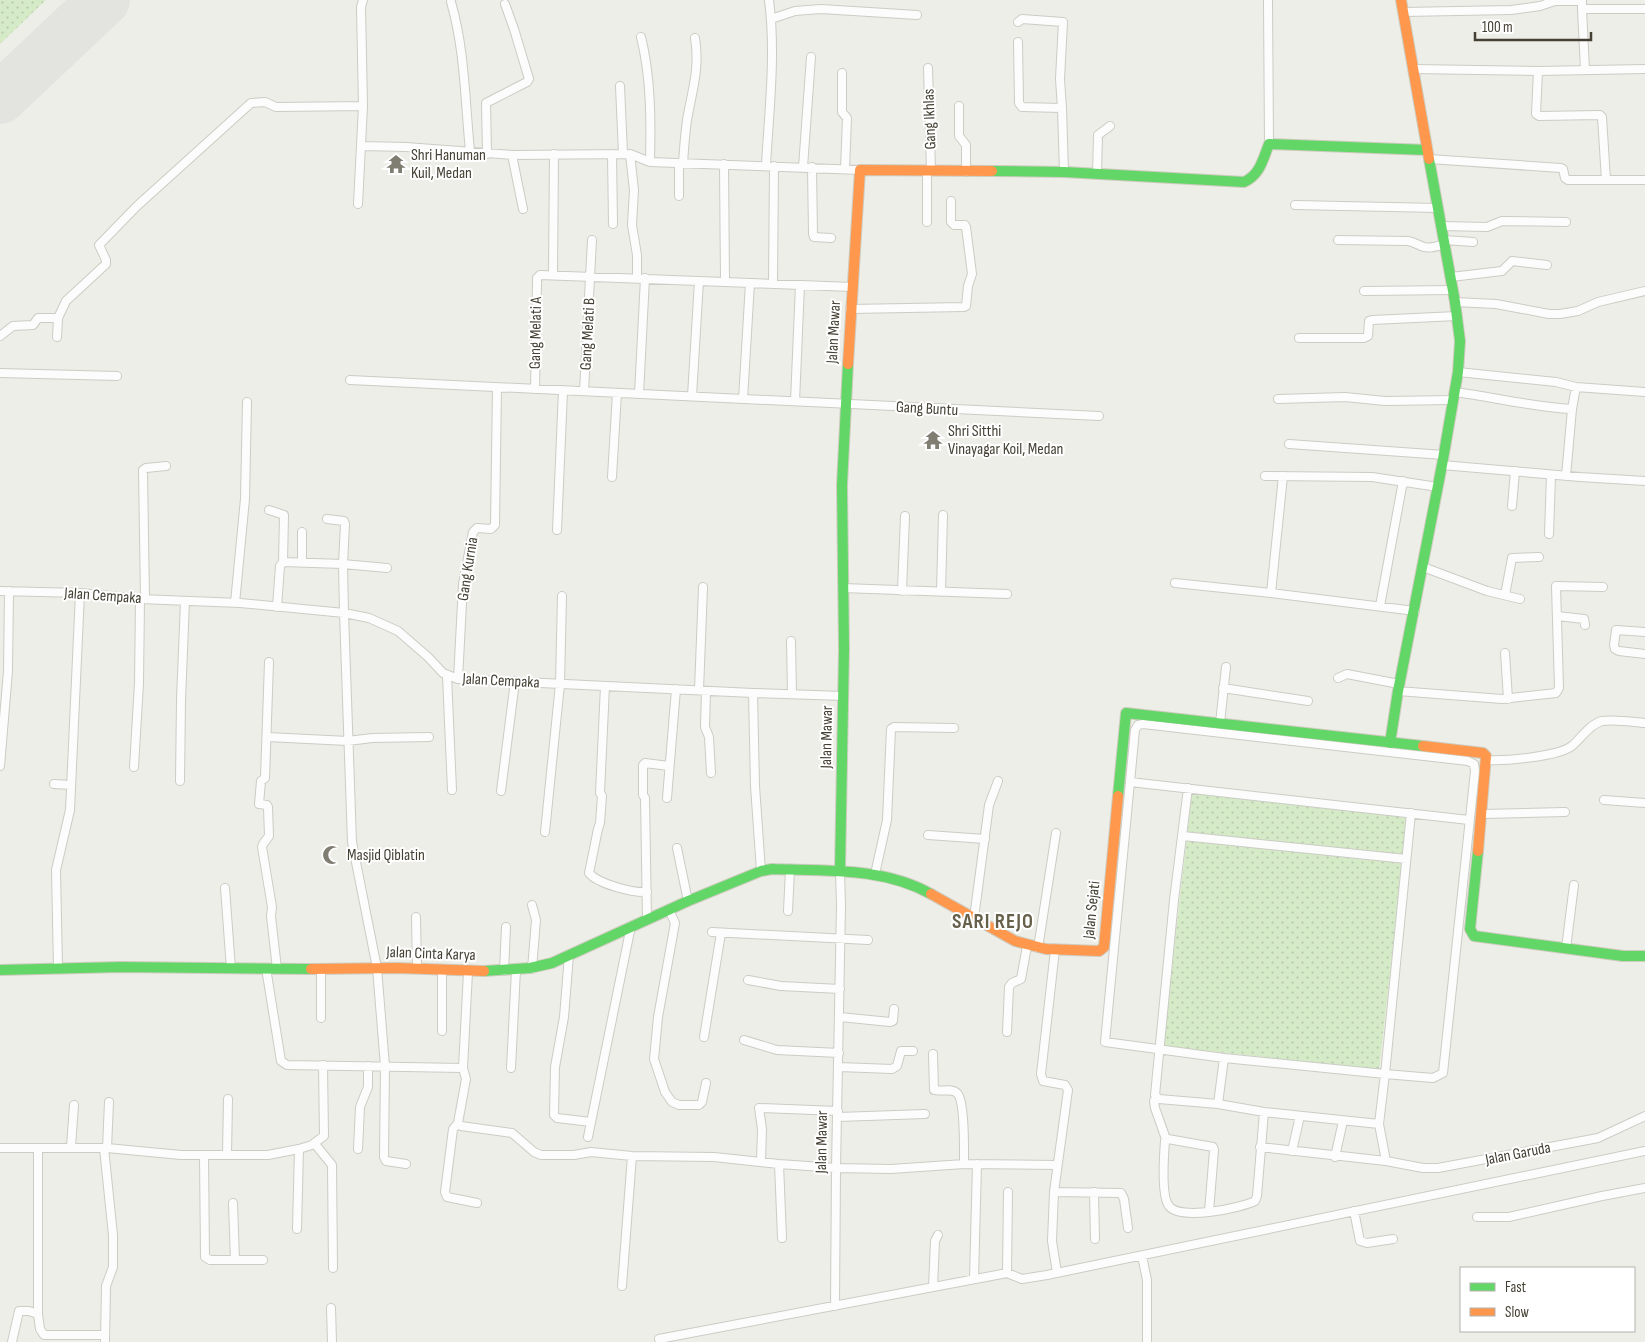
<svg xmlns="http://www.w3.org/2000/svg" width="1645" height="1342" font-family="'Sofia Sans Condensed',sans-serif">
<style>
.grass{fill:url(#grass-dots)}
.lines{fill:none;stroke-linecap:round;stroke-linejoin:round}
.runway{stroke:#e3e3e0;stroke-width:52}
.street-casing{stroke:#ccccc5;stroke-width:10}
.fast-casing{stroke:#ceccbf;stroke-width:12}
.slow-casing{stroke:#ceccbf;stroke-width:12}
.street{stroke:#fcfcfc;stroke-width:8}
.fast{stroke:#63d668;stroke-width:10}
.slow{stroke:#ff974d;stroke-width:10}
.labels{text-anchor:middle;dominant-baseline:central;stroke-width:4;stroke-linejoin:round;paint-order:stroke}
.street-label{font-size:16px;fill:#444134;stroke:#fff}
.poi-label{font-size:16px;fill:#444134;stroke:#fff;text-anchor:start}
.district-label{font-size:21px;font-weight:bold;letter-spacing:1px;fill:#67614b;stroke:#fff}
</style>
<defs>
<pattern id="grass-dots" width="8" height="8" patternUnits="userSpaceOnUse" patternTransform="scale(1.25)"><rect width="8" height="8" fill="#d5eac7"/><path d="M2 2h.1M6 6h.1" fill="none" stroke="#b8caac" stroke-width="1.8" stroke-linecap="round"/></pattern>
</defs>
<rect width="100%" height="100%" fill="#eeeee8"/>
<path class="grass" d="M0,0H46L0,44Z
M1192,792L1408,815L1379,1070L1163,1046Z"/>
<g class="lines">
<path class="runway" d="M0,98L104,0"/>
<g class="street-casing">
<path id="street" d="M1268,0L1269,144
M1582,0V9H1645
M451,2C465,50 465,102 470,151
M1582,9L1585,70
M1403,12L1511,10L1540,6L1555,1H1582
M771,19L795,11L821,9L917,15
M1018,22L1022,19L1063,22L1060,79L1062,108
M641,37C651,77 651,121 650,162
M1018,42L1019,103L1022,107L1062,108L1064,172
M928,68L931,171
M1413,69L1538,71L1645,69
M1538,71L1536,114L1539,116L1600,115L1602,117L1606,180
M842,73V112L847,118L845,169
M620,86L623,154
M959,106V136L966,145V172
M361,146L406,147L512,155L630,154L650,162L860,170
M487,154L486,103L527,82L529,79L514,29L505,4
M612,154L613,224
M630,154L634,190L632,225L637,255V278
M512,155L523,209
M1429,159L1561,168L1563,169L1565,178L1568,180H1645
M679,163V196
M683,163C684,149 685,134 687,120C692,91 700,69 695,38
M724,164L725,282
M766,165C769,111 776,54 769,0
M803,167L811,57
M812,167L813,234L814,237L831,238
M927,171V222
M1097,173L1098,135L1110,126
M358,204L363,106L361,7L363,0
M1295,205L1438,208
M1441,226L1487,227L1502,221L1566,222
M1338,240L1408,241C1414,242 1418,245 1424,247C1430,249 1438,246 1445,244
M1444,240L1473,242
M553,275L554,154
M1451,277L1502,271L1512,261L1547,265
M773,284L774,166
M1364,291L1453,290
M1455,302L1496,304L1549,314H1560L1578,311L1598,302L1645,291
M850,309L964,307L966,306L968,286L972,274L966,227L965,225H954L951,222V201
M0,336L13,326L33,325L38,318H58L66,301L106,264V260L99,245L137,206L251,103L265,102L276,107L363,106
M57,337L58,319
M1299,338H1364L1368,336L1369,321L1372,320L1457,316
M1458,372L1556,382L1576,387L1645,392
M0,373L117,376
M350,380L1099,416
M535,389L537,283V278L540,275L852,287
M584,391L592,240
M1455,392C1494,397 1532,407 1572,409L1576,387
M639,394L645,278
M692,396L699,281
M743,399L750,283
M1278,399L1345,397L1385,401L1453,400
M795,401L800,285
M1289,444L1444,455
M1442,465L1580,477L1645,481
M1265,476L1372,477L1438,487
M1566,476L1572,409
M612,477L617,393
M1512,506L1515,471
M269,510L284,515L283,562L343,564L387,568
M327,519L344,521L345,524L343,564L344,613L352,842L377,968L385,1066L384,1157L386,1161L406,1164
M557,530L563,391
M1549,534L1551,475
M302,562V532
M1423,567L1487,591L1520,599
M1175,583L1271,593L1415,611
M843,588L1007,594
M0,591L80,593L140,599L240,603L344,613L369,618L398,631L428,657L443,673L458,679L753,693L843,696
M902,591L905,516
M941,592L943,515
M1271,593L1283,476
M1505,595L1512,558L1539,557
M145,599L143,470L146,468L166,466
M235,603L245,499L247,402
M1380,606L1403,481
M277,607L280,566L283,562
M1557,616L1584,619L1585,625
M1645,632L1616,630L1614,645L1615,649L1619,651L1645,654
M791,641L792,694
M1505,653L1508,699
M269,662L265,778L261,781L259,804L267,805L268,807L269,836L263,844L262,847L272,907L271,916L277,969
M447,676L452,790
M1338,678L1347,674L1399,684
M458,679L463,584L473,532L477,528L491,529L495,525L497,388
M605,686L600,793L602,796L600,823L598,829L589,873C598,884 633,893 647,892
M1223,688L1308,701
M699,690L703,587
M706,691L705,727L709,737L711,773
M1398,691L1502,699L1556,693L1559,688L1556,586L1603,587
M753,693L755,786L761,871
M1220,723L1226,667
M1143,724L1468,761L1474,764L1475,771L1443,1073L1433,1078L1385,1074L1224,1058L1105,1042L1135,730L1138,725Z
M267,737L348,741L372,738L429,737
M1486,760C1503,761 1560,757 1573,745C1581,738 1590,724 1602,721C1615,719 1632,722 1645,723
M0,766L8,671L9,591
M134,767L139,683L140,599
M180,781L181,700L185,601
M1130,782L1469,820
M54,784L71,785
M1188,788L1174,900L1155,1095L1159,1099L1218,1104L1264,1112L1379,1124L1385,1074L1411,813
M501,791L515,681
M667,798L676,689
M1604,800L1645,803
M1482,814L1565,812
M545,832L560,684L562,596
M928,835L985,839
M1183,836L1406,859
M677,848L688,901
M875,874L887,820L891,729L894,727L954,728
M225,888L231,969
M532,905L536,920L532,969
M669,910L675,923L658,1017L654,1059L665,1092L672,1102L679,1105H699L702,1102L706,1083
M788,911L790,869
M416,917L417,969
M974,918L989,805L998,781
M647,920L645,798L643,795V765L645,763L669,766
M712,932L868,940
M1038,948L1056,833
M1566,948L1574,885
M1055,950L1041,1074L1043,1081L1065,1085L1068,1090L1054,1192L1052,1241L1057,1273
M569,955L564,1017L555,1067L554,1115L557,1118L591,1122
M58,968L56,870L70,810L80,593
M266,968L281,1061L287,1065L463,1068
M504,971L506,927
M468,972L463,1068L466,1079L458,1123L453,1129L445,1192L447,1197L477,1203
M748,980L781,986L840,989
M840,1017L890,1022L893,1021L894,1009
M321,1018V969
M442,1031V970
M1007,1032L1009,987L1012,983L1021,979L1027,946
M704,1037L721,933
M744,1040L777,1050L839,1053
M933,1054L934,1090C940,1092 952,1088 957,1093C965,1100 964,1152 964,1164
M839,1067L892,1069L897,1066L901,1051H913
M511,1068L516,970
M1156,1098L1154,1101L1155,1108L1166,1139
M1218,1104L1224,1058
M838,1117L925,1114
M458,1123L461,1126L512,1133L534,1152L541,1155H574L591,1152L632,1156L714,1157L779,1164L836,1168L891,1169L964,1164L1057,1165
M1379,1124L1386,1161
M588,1137L631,926
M313,1144L324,1136L323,1065
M71,1147L74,1105
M1260,1147L1386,1161L1423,1168H1438L1598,1138L1645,1116
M0,1148H107L181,1155H268L299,1149L315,1144L332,1165L333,1268
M38,1148V1314L40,1329L44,1335H105
M104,1148L113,1235V1267L106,1286L105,1342
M107,1148L109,1102
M358,1149L360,1107L368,1087V1066
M1292,1151L1300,1116
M227,1154L228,1099
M204,1155L205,1257L210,1260H263
M1335,1157L1343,1121
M761,1162L762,1129L759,1108L838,1111
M779,1164L782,1238
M1054,1192L1121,1193L1124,1199L1128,1228
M1094,1192L1095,1239
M233,1203L235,1260
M1354,1211L1360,1241L1367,1243L1393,1239
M1209,1212L1214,1150L1213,1147L1168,1139L1165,1141C1164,1154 1161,1196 1169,1206C1180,1221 1241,1208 1255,1201L1257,1196L1264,1112
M1477,1217H1509L1602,1196L1645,1188
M297,1229L299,1149
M1142,1256L1147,1280V1342
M1007,1273L1008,1192
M974,1279L977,1164
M622,1286L632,1156
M933,1287L935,1241L938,1235
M835,1306L836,1168L841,905L840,871
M331,1308L332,1342
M659,1339L1007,1273L1022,1279L1047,1275L1645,1151
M12,1342L19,1311H29L38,1314"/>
</g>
<g class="fast-casing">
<path id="fast" d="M992,171L1064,172L1244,182C1260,175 1263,159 1269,144L1427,150
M1390,743L1398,691L1442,465L1458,372L1460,341L1455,302L1429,159
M1118,796L1126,713L1423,746
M1478,851L1470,929L1474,936L1623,956H1645
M840,871L844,649L842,485L848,364
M0,970L121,967L311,969
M484,971L530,968L552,963L688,901L761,871L772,869C826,871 883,867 931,894"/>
</g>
<g class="slow-casing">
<path id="slow" d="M1401,0L1429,159
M848,364L860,170L992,171
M1423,746L1483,753L1486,756L1478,851
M931,894L1015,941L1046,949L1099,951L1104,947L1118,796
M311,969L397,968L484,971"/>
</g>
<use href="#street" class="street"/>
<use href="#fast" class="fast"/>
<use href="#slow" class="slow"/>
</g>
<defs>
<g id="temple-bare" transform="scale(1.5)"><path d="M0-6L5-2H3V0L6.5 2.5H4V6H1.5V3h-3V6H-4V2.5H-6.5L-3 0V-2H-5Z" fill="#807e73" stroke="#fff" stroke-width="2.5" paint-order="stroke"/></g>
<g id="mosque-bare" transform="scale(1.5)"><path d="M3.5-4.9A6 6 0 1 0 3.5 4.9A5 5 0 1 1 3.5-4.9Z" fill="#807e73" stroke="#fff" stroke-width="2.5" paint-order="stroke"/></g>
</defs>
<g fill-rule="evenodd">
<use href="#temple-bare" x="396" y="164"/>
<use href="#temple-bare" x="933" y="440"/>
<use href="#mosque-bare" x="332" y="855"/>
</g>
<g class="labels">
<g class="street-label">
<text transform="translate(930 119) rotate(-92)">Gang Ikhlas</text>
<text transform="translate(834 332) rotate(-87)">Jalan Mawar</text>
<text transform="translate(536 333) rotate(-89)">Gang Melati A</text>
<text transform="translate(588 334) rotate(-87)">Gang Melati B</text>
<text transform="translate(927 409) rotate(3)">Gang Buntu</text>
<text transform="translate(468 569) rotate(-81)">Gang Kurnia</text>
<text transform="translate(103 596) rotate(4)">Jalan Cempaka</text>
<text transform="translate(501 681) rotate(3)">Jalan Cempaka</text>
<text transform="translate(827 737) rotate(-89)">Jalan Mawar</text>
<text transform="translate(1092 910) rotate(-84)">Jalan Sejati</text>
<text transform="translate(431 954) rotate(2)">Jalan Cinta Karya</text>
<text transform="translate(822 1142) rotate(-89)">Jalan Mawar</text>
<text transform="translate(1518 1154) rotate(-11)">Jalan Garuda</text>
</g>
<g class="poi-label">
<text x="411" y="155">Shri Hanuman<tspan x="411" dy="18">Kuil, Medan</tspan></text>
<text x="948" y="431">Shri Sitthi<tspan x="948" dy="18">Vinayagar Koil, Medan</tspan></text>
<text x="347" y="855">Masjid Qiblatin</text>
</g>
<g class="district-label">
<text x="993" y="921">SARI REJO</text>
</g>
</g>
<rect x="1460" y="1267" width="175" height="65" fill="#ffffff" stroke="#b4b3ae"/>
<rect x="1470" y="1283" width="25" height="8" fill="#63d668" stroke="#b4b3ae"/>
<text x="1505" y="1292" font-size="15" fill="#444134">Fast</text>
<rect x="1470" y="1308" width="25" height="8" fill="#ff974d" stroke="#b4b3ae"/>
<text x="1505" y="1317" font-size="15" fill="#444134">Slow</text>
<path d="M1475 32v8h116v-8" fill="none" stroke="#444134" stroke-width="2.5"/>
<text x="1482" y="32" font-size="15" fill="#444134" stroke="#ffffff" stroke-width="4" paint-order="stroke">100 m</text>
</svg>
